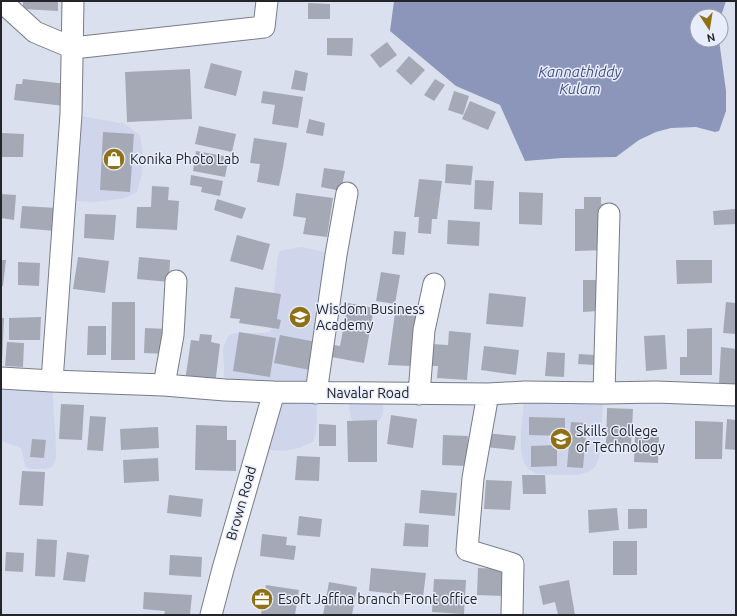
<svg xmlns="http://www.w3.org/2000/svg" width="737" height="616" font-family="Ubuntu,sans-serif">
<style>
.built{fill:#cfd6eb}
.water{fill:#8c96ba}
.building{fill:#a5a9b6}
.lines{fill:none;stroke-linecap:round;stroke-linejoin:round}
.minor-casing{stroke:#787c88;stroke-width:23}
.minor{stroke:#fff;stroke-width:21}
.labels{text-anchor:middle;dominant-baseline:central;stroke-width:3;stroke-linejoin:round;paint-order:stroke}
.poi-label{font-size:14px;fill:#24252b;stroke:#e8edfb;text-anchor:start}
.street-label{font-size:14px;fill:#24252b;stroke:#e8edfb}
.water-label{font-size:15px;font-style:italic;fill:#455183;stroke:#e8edfb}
</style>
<rect width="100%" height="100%" fill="#dbe0ee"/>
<path class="built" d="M71,114L114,122L119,123L122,122L140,135L143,154L142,174L137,192L125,198L93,202L65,200Z
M302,247L336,255L316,393L317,418L316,433L313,442L299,448L284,451L257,449L274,392L225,390L223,348L228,336L232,334L239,333H264L269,332L272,328L273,321L274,291L278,256L280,251L295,248Z
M1,378L52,381L56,446V458L52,467L45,469H30L25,466L22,450L19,447L1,441Z
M525,392L604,393L600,449L599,458L595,467L588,472L578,475H556L537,474L528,469L524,463L522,456L521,448V430Z
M351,393H384L383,413L381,418L378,422L372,424L356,423L351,419L349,407Z"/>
<path class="water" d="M394,1H726L721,16H697V40H719L726,91V111L719,131L715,132L696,127L671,128L656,132L639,140L616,157L562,158L525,161L500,105L456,86L390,31Z"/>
<path class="building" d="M23,1H58V11L23,9Z
M308,3L330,4V19H308Z
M327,38H353L352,56L327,55Z
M387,42L397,55L380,68L370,55Z
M409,56L425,70L411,85L396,71Z
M211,63L242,71L236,96L204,88Z
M190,69L192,119L127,122L125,72Z
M295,70L308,73L305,91L291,89Z
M23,79L67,84L64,106L14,100L16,84H22Z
M435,79L445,85L434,101L424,95Z
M263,91L303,97L298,128L272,124L275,105L261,103Z
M454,91L469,96L463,115L448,110Z
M470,101L496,112L488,130L462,119Z
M309,119L325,123L323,136L306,133Z
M199,126L236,134L232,152L195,144Z
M103,132L134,134L130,192L100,190Z
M1,133L24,134L23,157H1Z
M254,138L287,143L283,167L279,186L257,182L260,164L250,163Z
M196,151L229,157L225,177L193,171Z
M446,164L473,166L471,185L445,183Z
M324,168L345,171L341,191L321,187Z
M191,175L223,181L220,196L201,192L202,187L190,185Z
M419,179L442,181L437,219H432L431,234L418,233L419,217H414Z
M475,180L494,181L492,210L474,209Z
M152,186L169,187L168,200L179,201L177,230L136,228L137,207H151Z
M519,192L543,193L542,225L519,224Z
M296,193L333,198L327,237L303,234L306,218L293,216Z
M1,194L16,195L14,220L1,218Z
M584,197H601V204H606L607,250L575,251V209H584Z
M217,199L246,208L242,219L214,210Z
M22,206L57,208L55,231L20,228Z
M735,209L736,224L714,225L713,211Z
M85,214L116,215L114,240L84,238Z
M448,220L480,222L479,246L447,244Z
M394,231L406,232L404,255L392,254Z
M237,235L270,244L263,270L230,261Z
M78,257L109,261L105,293L73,289Z
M139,257L170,260L169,282L137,279Z
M1,260H6L3,286H1Z
M676,260H712V283L677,284Z
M18,262L40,263L39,286L18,285Z
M381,272L400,275L395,304L376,301Z
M583,280H598V311L583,312Z
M235,287L281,294L277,319L281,320L279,329L239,323L240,319L230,318Z
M489,293L526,297L523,327L486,324Z
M112,302H135V360H111Z
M726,302L736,303V334L723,333Z
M348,303L374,308L364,363L326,356L328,344L340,346Z
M396,305L407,307L405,315L417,316L410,366L388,365Z
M41,317L40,340H9V318Z
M1,318H4L2,362H1Z
M88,326H106V355H87Z
M145,328L168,329L167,354L144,353Z
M712,328V375H680V357H687V329Z
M449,331L471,333L467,380L437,378L438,366H429L431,344L448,345Z
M239,332L276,338L270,377L233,371Z
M200,334L212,335L211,342L220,344L215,385L185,381L191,340L199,341Z
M280,335L316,342L310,370L274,363Z
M665,335L667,369L646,371L644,336Z
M7,342L24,343L23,367L5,366Z
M484,346L519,350L516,375L481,370Z
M721,347L736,349V385L719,384Z
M547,352L565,353L564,377L545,376Z
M579,354L595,355L594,365L578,364Z
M61,404L84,405L82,440L59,439Z
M607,408L633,409L631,446L606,445Z
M391,415L417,419L413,448L387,444Z
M90,416L106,417L103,451L87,450Z
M529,417L565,418V436L529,435Z
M727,419L736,420V450L725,449Z
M377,420V462H348L347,421Z
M695,421L723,422L722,459H695Z
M571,422L587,423L583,468L567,467Z
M319,424L336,425V446H319Z
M196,425L227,426V440H236V471L195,470Z
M158,427L159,448L121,450L120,429Z
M486,433L516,436L514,450L485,447Z
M443,435L468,436L467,466L442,465Z
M635,436L659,437L658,463L634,462Z
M32,439L46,440L44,458L30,457Z
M557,445V466L531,467V446Z
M297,456L320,457L319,481L295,480Z
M158,458L159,481L124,483L123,460Z
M22,471L45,472L43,506L19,505Z
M522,475H545L546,494H523Z
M486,480L512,481L510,510L484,509Z
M421,490L457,493L455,516L419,513Z
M169,495L203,499L201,517L167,513Z
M617,508L619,530L589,533L588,510Z
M628,509H647V528L628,529Z
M299,516L322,519L320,537L297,535Z
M405,523L429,525L428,547L403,546Z
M262,534L287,537L286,545L296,546L294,560L260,556Z
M37,539L57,540L55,577L35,576Z
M613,541H637V575H613Z
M6,552L24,553L23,572L5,571Z
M67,552L89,555L85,582L63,580Z
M170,555L202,557L201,577L169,575Z
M371,568L426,573L423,597L369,591Z
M478,568L505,569L504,596L477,595Z
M434,579L466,580L464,614L432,612Z
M569,580L575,615H558L555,602L543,605L539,586Z
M329,582L357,587L352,615H323Z
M266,585L299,590L295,615H269L261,614Z
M144,592L192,595L190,615H164L165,611L143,609Z"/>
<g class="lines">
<g class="minor-casing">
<path id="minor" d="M1,1L35,32L73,48L264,27L267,1
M1,378L52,381L164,385L225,390L274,392L488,394L525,392L604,393L656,392L736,395
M52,381L71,114L73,1
M164,385L173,335L176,281
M316,393L336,255L347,193
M604,393L609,214
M419,394L424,330L434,284
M488,394L473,478L467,550L513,564L512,615
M211,615L223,569L274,392"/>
</g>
<use href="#minor" class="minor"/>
</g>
<defs>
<g id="shop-disc" transform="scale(1.15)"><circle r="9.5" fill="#8f7015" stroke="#e8edfb"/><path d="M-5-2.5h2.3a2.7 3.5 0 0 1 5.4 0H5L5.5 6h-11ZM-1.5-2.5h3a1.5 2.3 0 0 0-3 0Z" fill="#fff"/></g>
<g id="university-disc" transform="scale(1.15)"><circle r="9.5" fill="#8f7015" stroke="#e8edfb"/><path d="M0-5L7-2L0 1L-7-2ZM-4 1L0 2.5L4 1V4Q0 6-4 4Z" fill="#fff"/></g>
<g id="office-disc" transform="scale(1.15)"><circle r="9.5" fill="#8f7015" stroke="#e8edfb"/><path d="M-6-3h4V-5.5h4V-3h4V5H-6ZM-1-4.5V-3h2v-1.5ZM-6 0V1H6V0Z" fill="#fff"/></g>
</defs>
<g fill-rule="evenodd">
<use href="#shop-disc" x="114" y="159"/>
<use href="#university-disc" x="300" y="317"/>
<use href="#university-disc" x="561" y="439"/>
<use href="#office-disc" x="262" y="599"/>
</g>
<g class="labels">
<g class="poi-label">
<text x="130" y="159">Konika Photo Lab</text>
<text x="316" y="309">Wisdom Business<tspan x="316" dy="16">Academy</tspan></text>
<text x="576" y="431">Skills College<tspan x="576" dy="16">of Technology</tspan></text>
<text x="278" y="599">Esoft Jaffna branch Front office</text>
</g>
<g class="street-label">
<text x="368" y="393">Navalar Road</text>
<text transform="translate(241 503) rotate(-74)">Brown Road</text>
</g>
<g class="water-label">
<text x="580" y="71">Kannathiddy<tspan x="580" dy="17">Kulam</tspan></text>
</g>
</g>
<rect width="737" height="616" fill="none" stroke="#24252b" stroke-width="4"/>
<g transform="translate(709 28) rotate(168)"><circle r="19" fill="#e8edfb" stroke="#9a9da8"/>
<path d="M0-3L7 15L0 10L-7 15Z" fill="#8f7015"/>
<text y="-6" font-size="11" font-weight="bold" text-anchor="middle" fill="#24252b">N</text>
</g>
</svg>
